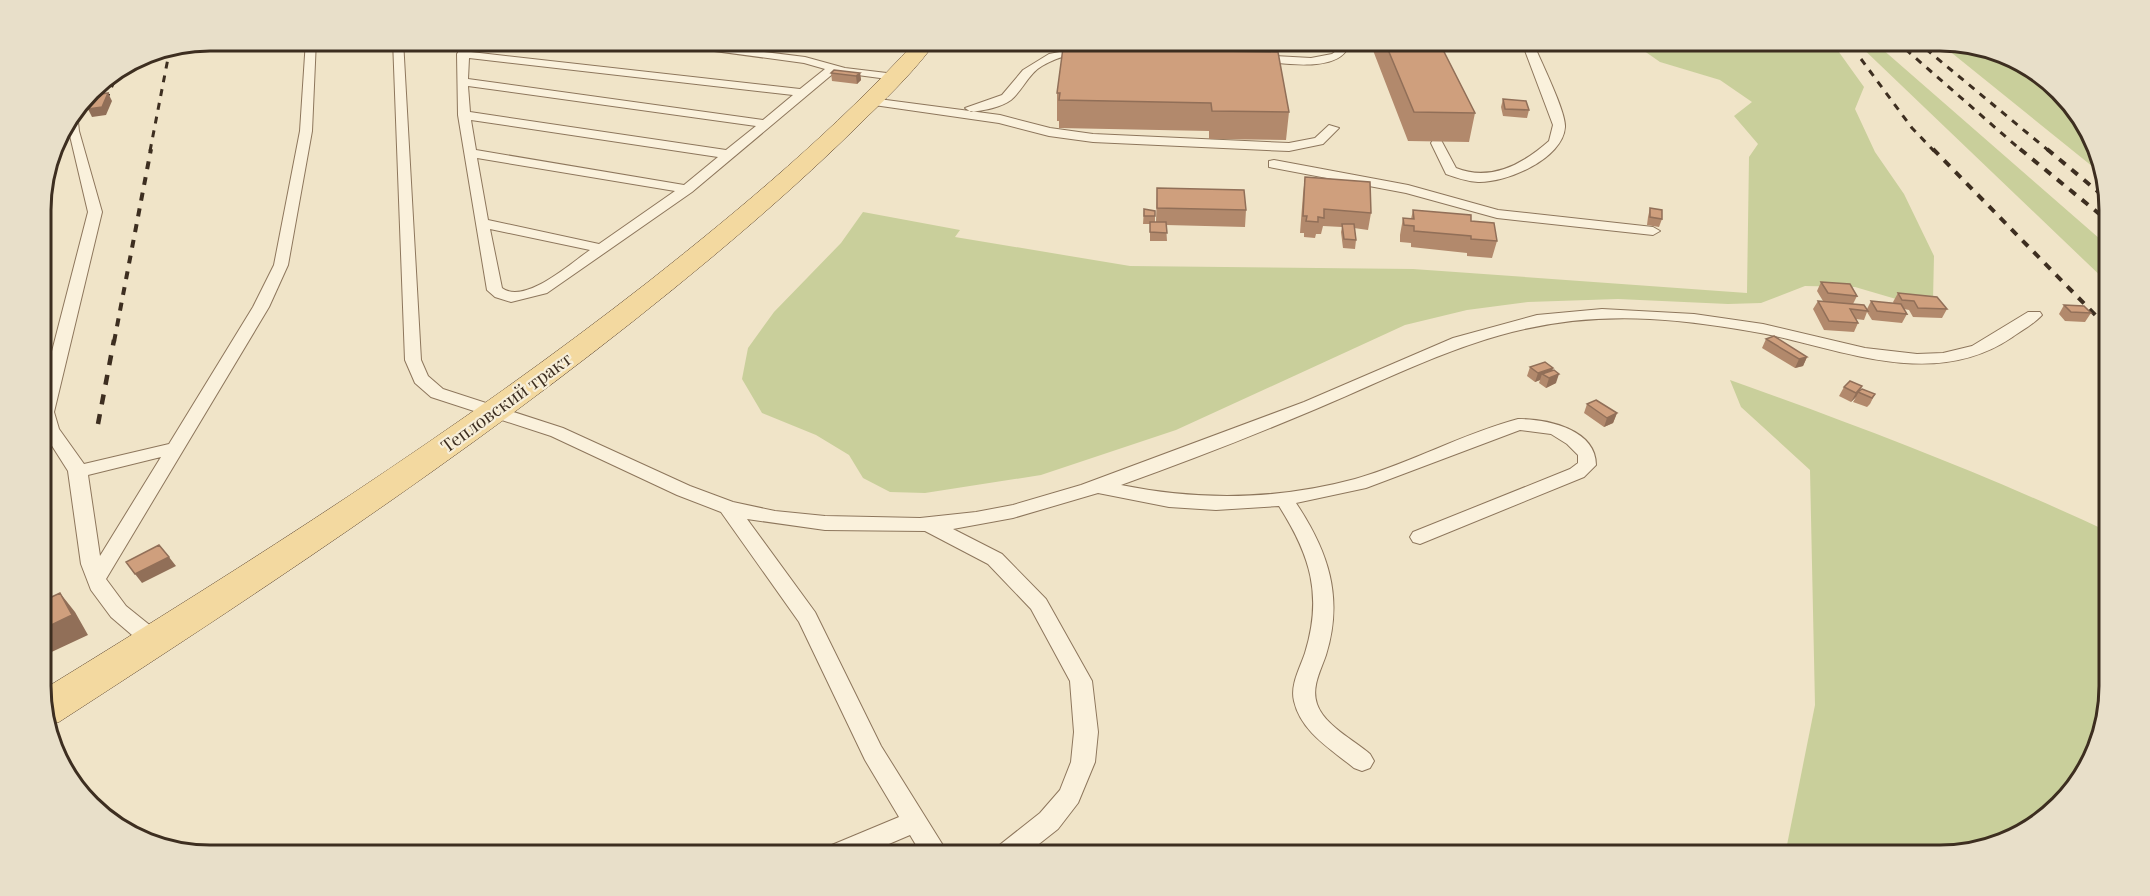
<svg xmlns="http://www.w3.org/2000/svg" width="2150" height="896" font-family="'Playfair Display',serif">
<style>
.green{fill:#c9cf9b}
.lines{fill:none;stroke-linecap:round;stroke-linejoin:round}
.lane-casing{stroke:#8d765c;stroke-width:2}
.primary-casing{stroke:#5b4430;stroke-width:1}
.lane{fill:#faf1dc;fill-rule:evenodd}
.primary{fill:#f3d9a0;fill-rule:evenodd}
.rail-far2{stroke:#3d2e20;stroke-width:3;stroke-dasharray:7 7;stroke-linecap:butt}
.rail-far1{stroke:#3d2e20;stroke-width:4;stroke-dasharray:8 8;stroke-linecap:butt}
.rail{stroke:#3d2e20;stroke-width:4.5;stroke-dasharray:10 10;stroke-linecap:butt}
.wall{fill:#b2896c}
.shaded-wall{fill:#916f58}
.building{fill:#cf9f7d;stroke:#916f58;stroke-width:1.5}
.labels{text-anchor:middle;dominant-baseline:central;stroke-width:4.5;stroke-linejoin:round;paint-order:stroke}
.street-label{font-size:18px;fill:#3d2e20;stroke:#f7eed8}
.rim{fill:none;stroke:#3d2e20;stroke-width:3}
</style>
<rect width="100%" height="100%" fill="#f0e4c8"/>
<path class="green" d="M1630,41H1831L1864,87L1855,109L1875,152L1904,194L1934,256L1933,300L1896,299L1855,287L1805,286L1761,303L1728,304L1618,299L1528,302L1467,310L1405,325L1176,430L1041,475L925,493L890,492L863,478L849,455L816,435L762,413L742,379L748,348L774,312L841,243L863,212L960,230L955,237L1130,266L1413,269L1747,293L1749,157L1758,144L1734,116L1752,102L1720,80L1660,62Z
M1855,41H1873L2108,246V283Z
M1937,41L1995,50L2074,106L2103,175Z
M1730,380C1859,426 1985,474 2109,532V686L2100,741L2043,821L1951,855H1785L1815,705L1810,470L1741,407Z"/>
<g class="lines">
<g class="lane-casing">
<path id="lane" d="M306,40H316L312,131L288,265L269,307L106,579L126,606L162,635L165,641L162,647L154,649L146,647L111,617L91,590L81,564L68,471L42,430V390L88,212L67,123L77,113L79,131L102,212L54,412L59,429L84,464L169,444L253,307L274,265L300,131ZM161,457L100,556L88,475Z
M393,40H403L421,360L428,376L443,389L563,428L690,486L733,502L775,511L825,516L920,518L976,512L1013,505L1081,485L1304,402L1453,338L1537,315L1602,309L1694,314L1763,324L1865,348L1917,354L1943,353L1972,346L2028,312H2040L2042,315C2034,324 2021,331 2011,338C1935,389 1846,351 1766,334C1728,327 1689,321 1650,319C1514,312 1436,358 1316,409C1252,436 1186,462 1121,485C1200,501 1277,500 1355,479C1411,463 1462,434 1518,419C1547,419 1596,429 1596,465L1584,477L1420,544L1413,542L1410,537L1413,532L1570,469L1578,463V455L1567,444L1551,434L1520,430L1366,488L1296,503C1328,551 1344,597 1326,655C1321,670 1311,687 1317,704C1324,725 1354,740 1370,754L1374,761L1370,768L1362,771L1354,768C1331,749 1301,732 1294,701C1290,685 1300,668 1305,653C1323,595 1310,555 1279,506L1216,510L1169,507L1098,493L1013,518L953,529L1002,554L1046,599L1092,681L1098,732L1095,762L1078,803L1058,829L1025,855H993L997,847L1040,813L1060,790L1071,762L1074,732L1070,681L1031,609L988,564L925,531L825,530L747,519L815,612L881,746L949,855H922L910,835L863,855H823L827,847L899,817L865,760L799,622L721,512L677,495L551,436L431,397L415,383L405,360Z
M465,40H475L471,52L800,89L825,69L804,63L633,40H669L805,57L845,68L895,74L901,77L895,80L835,72L692,192L547,293L511,302L495,297L487,290L458,115L457,54ZM469,58L793,95L763,120L468,79ZM468,86L756,126L726,150L470,112ZM471,120L718,157L684,185L476,150ZM477,158L675,191L599,244L488,220ZM490,229L590,250C571,263 525,305 502,288Z
M1336,40H1346V51C1331,72 1281,63 1257,61L1252,58L1257,55L1311,58L1332,54L1336,51Z
M1521,40H1532C1539,58 1566,111 1565,127C1563,159 1506,183 1478,182C1466,181 1457,178 1446,174L1431,143L1433,140H1441L1456,168C1491,182 1523,164 1549,141L1553,125Z
M1096,45H1147L1211,51L1216,54L1211,57C1163,51 1085,40 1042,66C1028,74 1023,90 1011,100C1000,108 984,110 971,112L965,108L1002,95L1023,70L1049,54Z
M871,98L1000,115L1050,128L1093,134L1289,143L1315,138L1329,125L1339,128L1323,144L1289,151L1093,142L1049,136L999,123L867,104L865,102Z
M1274,160L1408,185L1498,210L1653,227L1660,231L1653,235L1497,218L1406,193L1269,167V161Z"/>
</g>
<g class="primary-casing">
<path id="primary" d="M917,40H937C918,67 893,92 869,115C819,165 766,212 711,258C506,429 283,577 59,722L47,726L44,719V689C251,562 456,432 648,282C743,207 835,130 917,40Z"/>
</g>
<use href="#lane" class="lane"/>
<use href="#primary" class="primary"/>
<path class="rail-far2" d="M1895,40L2022,151
M1915,40L2049,151
M1861,59L1912,128L1934,151
M106,100L119,70
M150,151L170,48"/>
<path class="rail-far1" d="M1933,149L2108,328
M2020,149L2108,221
M2047,149L2108,200
M114,342L151,149"/>
<path class="rail" d="M98,424L114,340"/>
</g>
<path class="wall" d="M1124,40H1318L1317,46L1167,43V50L1289,112L1286,140L1209,139V131L1059,128V121H1057V93L1124,49Z
M1369,40H1438L1475,113L1469,142L1408,141Z
M831,73H860L861,80L857,84L832,81Z
M1503,99L1529,110L1527,118L1503,116L1501,107Z
M1305,177L1371,213L1368,230L1354,228L1356,240L1355,249L1343,248L1341,232L1342,227L1323,226L1321,234H1316L1315,238L1304,237V233H1300L1303,194Z
M1157,188L1246,210L1245,227L1166,225L1167,241H1150V224H1143L1144,209L1155,211V222H1156Z
M1650,208L1662,219L1659,227L1647,225L1648,217Z
M1413,210L1471,221L1497,241L1492,258L1467,256V253L1411,247V243L1400,242V235L1403,218L1411,219Z
M1821,282L1857,296L1853,304L1867,309L1871,301L1894,304L1893,302L1898,293L1947,309L1942,318L1913,317L1909,310L1904,309L1907,314L1902,323L1872,320L1867,312L1864,320L1856,319L1858,323L1854,332L1824,330L1813,309L1818,301H1823L1817,291Z
M2064,305L2091,313L2085,322L2065,321L2059,314Z
M1766,339L1807,357L1803,366L1795,368L1762,348Z
M1530,367L1553,368L1552,371L1556,383L1546,388L1539,383L1540,380L1535,382L1527,376Z
M1844,387L1859,391L1875,394L1870,404L1867,407L1853,402L1856,397L1851,402L1839,396Z
M1587,404L1617,413L1613,423L1604,427L1584,413Z"/>
<path class="shaded-wall" d="M860,73L861,80L857,84L856,76Z
M108,93L112,101L106,115L92,117L88,109Z
M1807,357L1803,366L1795,368L1799,359Z
M1553,368L1550,377L1542,374L1540,380L1535,382L1538,373Z
M1559,374L1556,383L1546,388L1549,378Z
M1862,386L1856,397L1851,402L1856,393Z
M1617,413L1613,423L1604,427L1607,418Z
M169,557L176,566L142,583L135,574Z
M60,593L75,612L88,635L43,656V629Z"/>
<path class="building" d="M1124,40H1166L1167,50L1278,52L1289,112L1212,111L1211,103L1059,100L1060,93H1057L1063,48L1124,49Z
M1384,40H1438L1475,113L1414,112Z
M834,70L860,73L856,76L831,73Z
M108,93L102,107L88,109L94,95Z
M1503,99L1526,101L1529,110L1505,109Z
M1305,177L1370,182L1371,213L1324,209V218L1318,217V222L1306,221L1307,216H1303Z
M1157,188L1244,190L1246,210L1157,208Z
M1650,208L1662,210V219L1650,217Z
M1144,209L1155,211V216H1144Z
M1413,210L1471,215V221L1494,223L1497,241L1471,239V236L1414,231V226L1404,225L1403,218L1414,219Z
M1150,222H1166L1167,233L1150,232Z
M1342,224H1354L1356,240L1344,239Z
M1821,282L1850,284L1857,296L1828,293Z
M1898,293L1937,297L1947,309L1918,308L1914,301L1902,300Z
M1818,301L1864,305L1868,311L1850,309L1858,323L1829,321Z
M1871,301L1901,304L1907,314L1877,311Z
M2064,305L2084,306L2091,313L2071,312Z
M1774,336L1807,357L1799,359L1766,339Z
M1545,362L1553,368L1538,373L1530,367Z
M1554,370L1559,374L1549,378L1542,374Z
M1850,381L1862,386L1856,393L1844,387Z
M1862,389L1875,394L1872,398L1858,392Z
M1596,400L1617,413L1607,418L1587,404Z
M159,545L169,557L135,574L126,562Z
M60,593L72,615L43,629V601Z"/>
<g class="labels">
<g class="street-label">
<text transform="translate(506 402) rotate(-36)">Тепловский тракт</text>
</g>
</g>
<path d="M0 0H2150V896H0ZM210 51H1940A159 159 0 0 1 2099 210V686A159 159 0 0 1 1940 845H210A159 159 0 0 1 51 686V210A159 159 0 0 1 210 51Z" fill="#e8dfc9" fill-rule="evenodd"/>
<path class="rim" d="M210 51H1940A159 159 0 0 1 2099 210V686A159 159 0 0 1 1940 845H210A159 159 0 0 1 51 686V210A159 159 0 0 1 210 51Z"/>
</svg>
